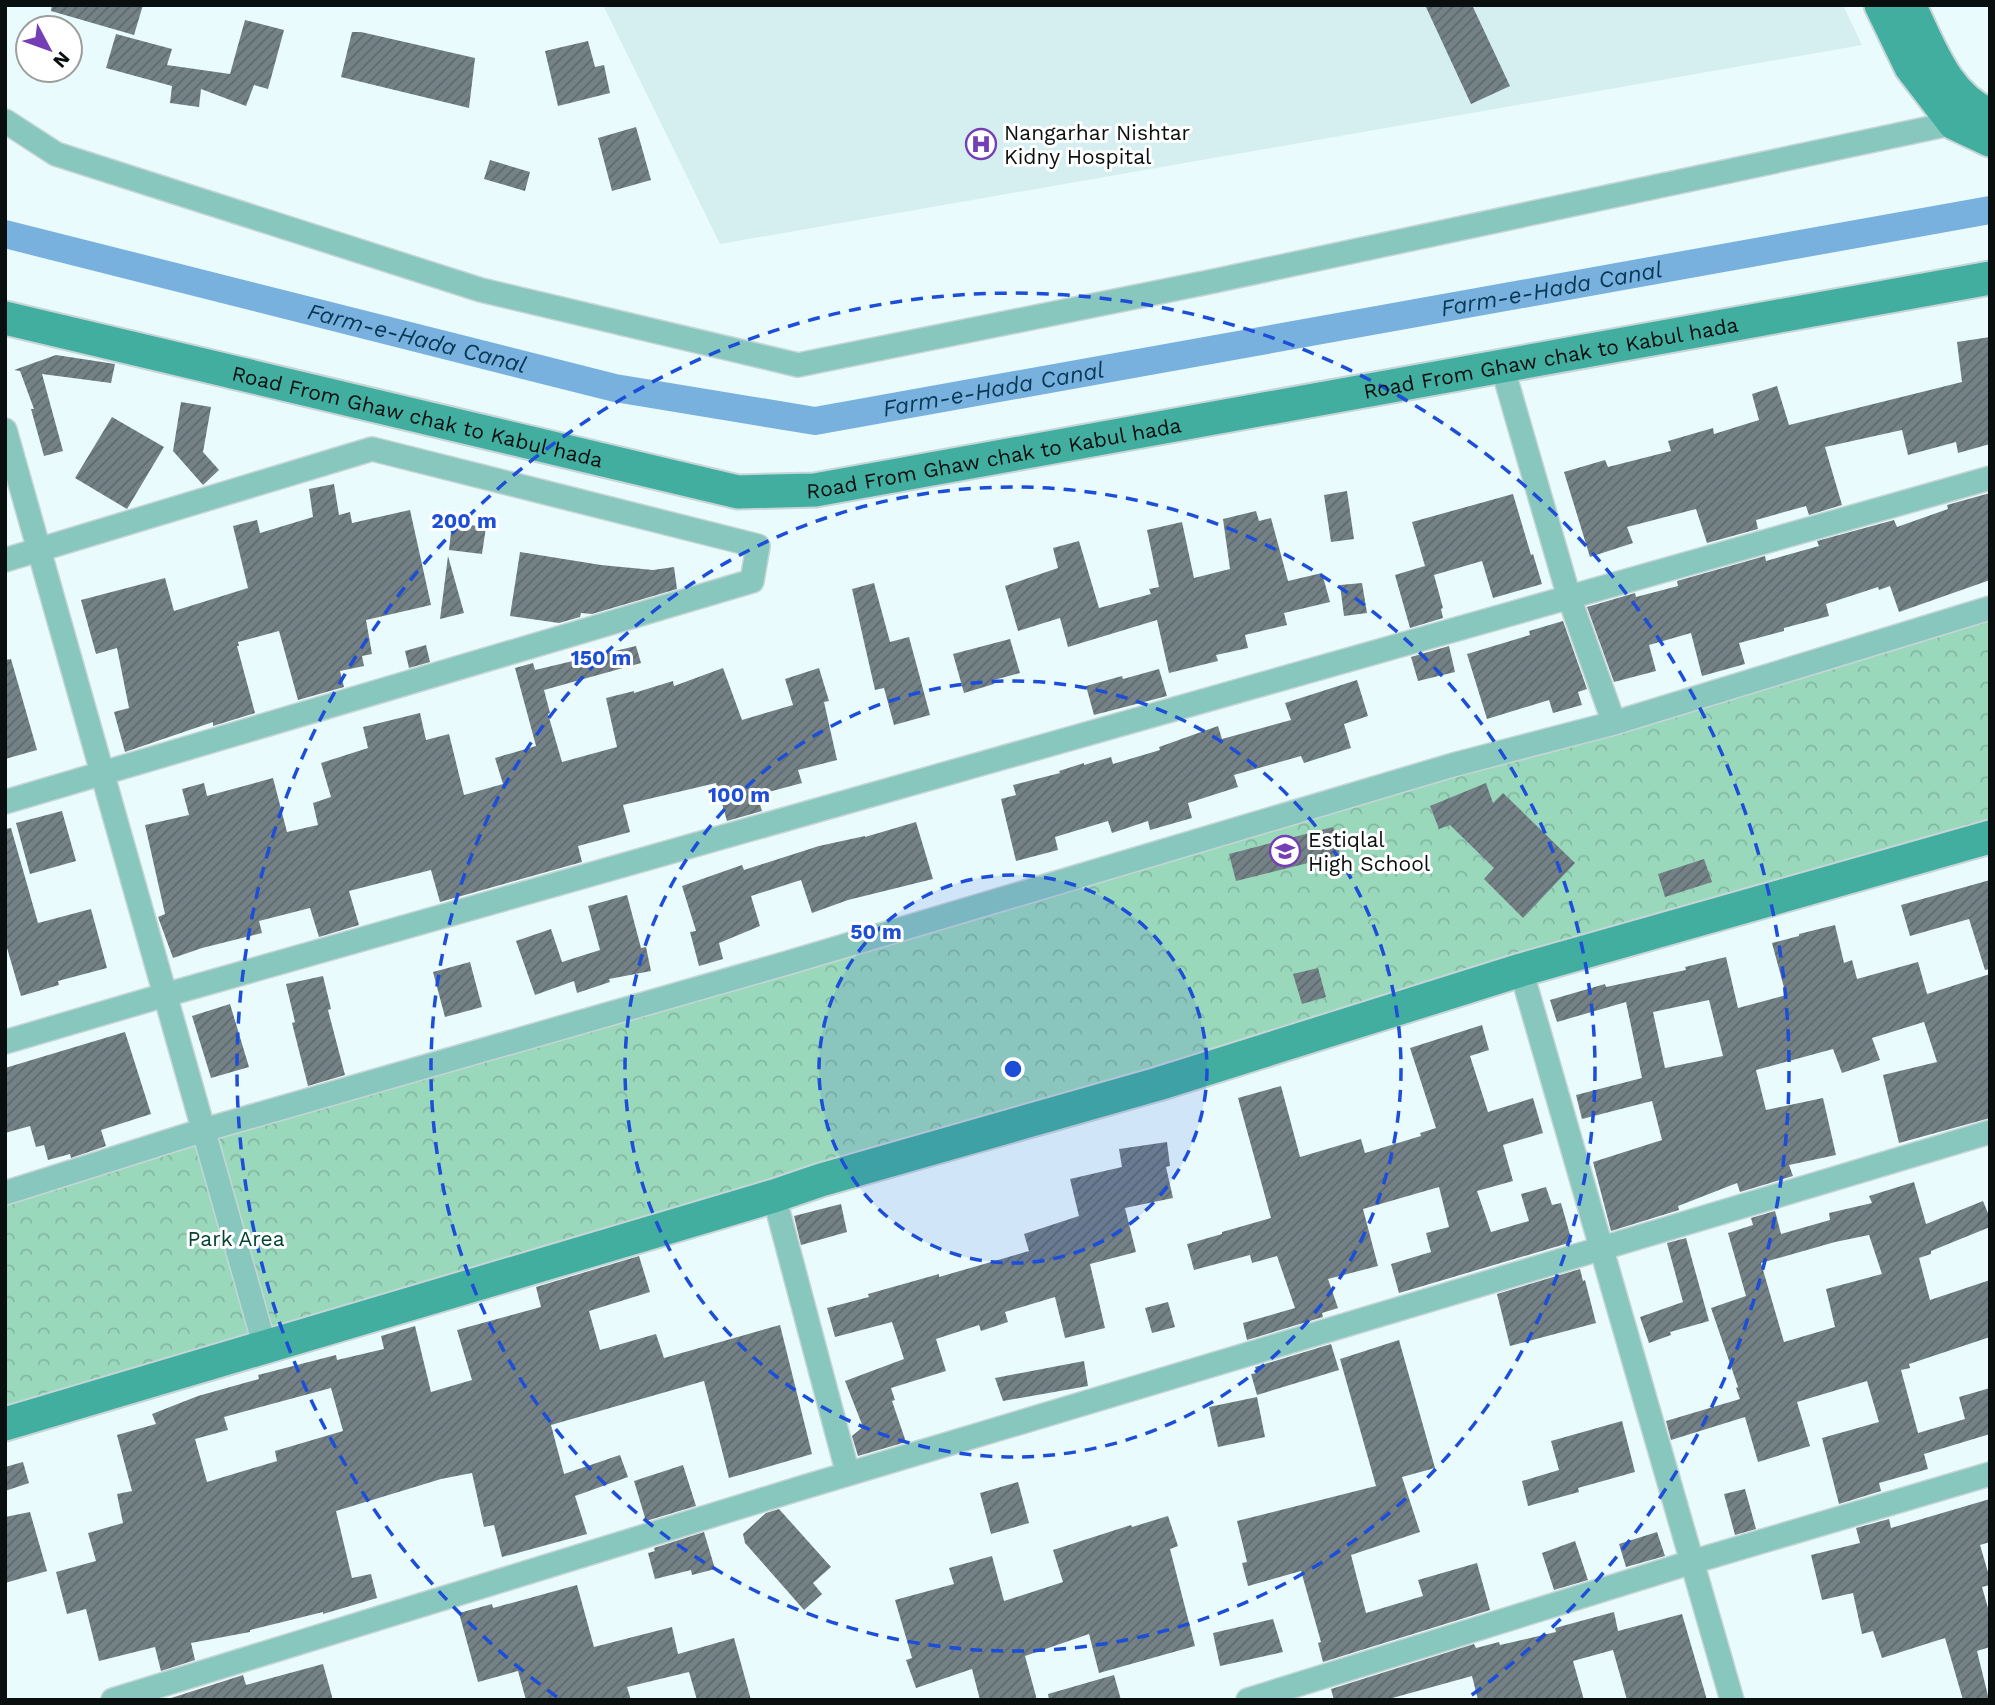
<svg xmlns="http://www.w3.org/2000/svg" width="1995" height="1705" font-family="'Work Sans',sans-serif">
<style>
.built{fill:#d5eff1}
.park{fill:url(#park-crowns)}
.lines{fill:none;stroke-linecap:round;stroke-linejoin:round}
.canal{stroke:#78b1dd;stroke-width:28}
.building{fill:url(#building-hatch);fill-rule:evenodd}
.street-casing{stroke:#c6d5d7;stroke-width:26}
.secondary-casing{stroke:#c6d5d7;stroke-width:37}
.street{stroke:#87c7bd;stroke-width:23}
.secondary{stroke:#41aea0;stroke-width:33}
.ring{fill:none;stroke:#1d4ed8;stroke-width:3.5;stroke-dasharray:12 9}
.labels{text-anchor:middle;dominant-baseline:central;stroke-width:6;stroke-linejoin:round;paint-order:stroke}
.poi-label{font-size:21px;fill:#090e0f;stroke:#fff;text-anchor:start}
.street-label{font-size:21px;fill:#090e0f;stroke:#fff}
.park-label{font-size:21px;fill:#03442e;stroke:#fff}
.water-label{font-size:23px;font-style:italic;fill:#093856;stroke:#fff}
.centre{fill:#1d4ed8;stroke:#fff;stroke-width:3.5}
.ring-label{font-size:21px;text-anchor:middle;font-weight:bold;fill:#1d4ed8;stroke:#fff;stroke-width:6;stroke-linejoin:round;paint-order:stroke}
</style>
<defs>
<pattern id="park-crowns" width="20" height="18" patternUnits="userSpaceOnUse" patternTransform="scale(1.75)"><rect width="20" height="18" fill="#9ad8bb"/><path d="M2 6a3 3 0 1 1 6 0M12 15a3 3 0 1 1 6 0" fill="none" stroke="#83b8a0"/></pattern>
<pattern id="building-hatch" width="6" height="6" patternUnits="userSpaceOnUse" patternTransform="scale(1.75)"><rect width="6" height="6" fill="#748287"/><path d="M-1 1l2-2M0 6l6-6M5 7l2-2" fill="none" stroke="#5d696d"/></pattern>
</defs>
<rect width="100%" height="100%" fill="#eafbfd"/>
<path class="built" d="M603,5H1843L1862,45L720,244Z"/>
<path class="park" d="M1990,607V837L5,1424V1193Z"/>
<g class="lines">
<path class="canal" id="s1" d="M5,234L615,388L815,421L1990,210"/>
</g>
<path class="building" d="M52,5H143L134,35L51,11Z
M1425,5H1472L1510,86L1471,104Z
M245,20L284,30L268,89L254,85L246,106L201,89L199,107L170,103L172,86L106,68L116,34L172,49L167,65L230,74Z
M352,32H361L475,58L469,108L341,77Z
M588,41L595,67L604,65L610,93L558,106L545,51Z
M636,127L651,180L612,191L598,138Z
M490,160L530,172L525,191L484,179Z
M1990,337V444L1958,453L1956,442L1908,455L1902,430L1825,447L1842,505L1809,515L1806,506L1756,520L1758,529L1707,543L1696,509L1627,527L1633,543L1590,557L1564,472L1605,460L1608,467L1671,451L1668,441L1713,428L1714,434L1759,420L1752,394L1777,386L1789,425L1962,382L1957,342Z
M56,355L115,364L111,383L42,374L63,451L44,456L31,409H34L20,371L14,370Z
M181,402L211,407L203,452L219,470L203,485L173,451Z
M112,417L164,447L127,509L75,478Z
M334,484L339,515L350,512L352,523L410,510L431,605L366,620L372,654L362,656L364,666L340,671L344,687L298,700L279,631L238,642L239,646H237L255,713L213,726V722L125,752L114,712L129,708L117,648L96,654L81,600L165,578L174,611L248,588L233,526L257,520L260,533L313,517L309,489Z
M1347,491L1354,539L1331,542L1324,495Z
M1990,493V580L1899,612L1890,586L1879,590L1878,587L1826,604L1829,616L1784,628V631L1739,643L1745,664L1702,676L1691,633L1649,645L1656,671L1614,682L1587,607L1635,593L1636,597L1678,586L1677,581L1765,556L1766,561L1819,546L1817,541L1894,520L1897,527L1948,509L1947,505Z
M1513,494L1531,555L1533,554L1542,584L1493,598L1482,561L1434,575L1443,608L1441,609L1443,618L1410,628L1395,575L1425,566L1412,522Z
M1256,511L1259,521L1271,518L1288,581L1322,573L1330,602L1284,613L1287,625L1245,635L1248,648L1216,655L1218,661L1169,673L1157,620L1068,647L1060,618L1018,631L1005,586L1058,568L1053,548L1079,541L1099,608L1151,594L1149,589L1159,587L1147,530L1182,522L1194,578L1230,569L1223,519Z
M452,523L486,527L482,554L449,550Z
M520,552L601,565L653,570L674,567L677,589L592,614L581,613L580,617L559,623L510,616Z
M448,556L464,613L440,619Z
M874,583L890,642L909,637L930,715L894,725L884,688L875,690L852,589Z
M1362,583L1367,613L1344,616L1340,585Z
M1563,621L1587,689L1578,692L1582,705L1553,713L1549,700L1487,719L1467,654L1530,635L1529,631Z
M1010,639L1020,673L994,680V684L964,693L953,654Z
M426,645L430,662L409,668L405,651Z
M636,646L641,663L544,690L550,713L548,714L562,762L617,747L606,698L634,691V693L673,681L674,686L723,668L742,720L793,705L785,679L819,668L829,701L824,702L837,760L798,770L802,783L757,795L762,811L727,821L716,783L623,805L630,832L578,846L582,862L440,902L431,870L349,891L359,925L319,937L310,908L259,921L262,933L202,948L173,958L158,917L165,914L145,825L189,815L182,789L204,783L207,796L273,778L287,832L318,825L313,803L331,797L321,763L368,748L363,727L420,713L426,740L449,734L464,795L503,784L495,758L536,746L515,668L533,663L535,670Z
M1449,646L1455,672L1418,681L1411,657Z
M11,659L37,750L5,759V660Z
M1159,669L1167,696L1094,715L1086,686L1122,676L1123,679Z
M1357,680L1368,716L1344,724L1351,748L1304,763L1301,756L1234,775L1238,787L1188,803L1192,818L1150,830L1148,821L1112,833L1108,821L1055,837L1058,850L1016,861L1001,799L1016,795L1013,785L1060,773L1059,771L1084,763V765L1111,757L1113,764L1160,750L1159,747L1218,726L1222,739L1291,720L1285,703Z
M1486,783L1493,803L1503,793L1575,863L1523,918L1484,879L1494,868L1450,825L1439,829L1430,806Z
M62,811L76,861L30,874L16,823Z
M916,822L933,879L848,900L812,913L801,880L751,896L760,926L719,943L723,959L699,966L690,932L696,931L682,886L742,865L744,870L819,846L865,836V837Z
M1333,827L1340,855L1236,881L1229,854Z
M11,828L38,923L91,909L107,968L58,981L59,985L21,996L5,941V829Z
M1704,859L1712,882L1665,897L1658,874Z
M1990,880V969L1985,970L1969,919L1910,936L1901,905Z
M627,895L641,948L646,947L651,971L609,979L610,982L577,993L574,981L535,995L516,941L551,929L562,962L600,950L588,906Z
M1835,925L1844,963L1852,960L1857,979L1918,962L1927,994L1990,974V1118L1899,1143L1883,1075L1937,1062L1924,1022L1872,1038L1880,1060L1842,1073L1833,1049L1756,1070L1766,1110L1823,1098L1836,1155L1789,1165L1793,1176L1740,1192L1737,1183L1678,1206L1679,1210L1611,1231L1593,1162L1662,1140L1652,1101L1582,1119L1576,1095L1642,1078L1626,1002L1557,1022L1550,1000L1605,984L1606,987L1686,970L1685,967L1726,957L1738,1008L1786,995L1772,943L1799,936V934ZM1709,1000L1723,1056L1665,1068L1653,1012Z
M470,962L482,1007L445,1017L433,972Z
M1318,968L1326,997L1302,1004L1293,974Z
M323,976L331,1009L328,1010L345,1075L308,1086L292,1023L295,1022L286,984Z
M230,1004L249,1067L211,1078L192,1016Z
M1482,1025L1489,1050L1470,1056L1488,1112L1533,1098L1543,1133L1503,1145L1513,1181L1477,1191L1491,1232L1529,1221L1521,1194L1546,1187L1552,1205L1561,1203L1572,1242L1399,1293L1391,1264L1431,1252L1426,1233L1449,1227L1439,1187L1363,1209L1378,1266L1328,1279L1338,1308L1322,1313L1323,1317L1247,1340L1243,1323L1295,1308L1277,1256L1252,1263L1250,1255L1194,1270L1187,1244L1222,1234V1232L1271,1218L1238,1098L1281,1086L1300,1157L1361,1139L1365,1153L1421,1136L1420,1133L1436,1128L1410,1048Z
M125,1032L151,1114L101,1130L106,1146L71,1158L70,1154L48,1160L44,1145L36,1147L30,1126L5,1133V1068Z
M1167,1142L1170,1166L1166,1167L1173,1198L1125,1208L1136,1252L1090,1264L1105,1328L1065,1338L1055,1297L1005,1312L1008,1322L981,1331L979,1325L936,1339L946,1371L891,1388L895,1400L892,1401L906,1442L858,1456L852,1436L863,1427L845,1381L904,1359L892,1322L835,1337L827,1308L869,1297L868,1294L939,1274V1277L1029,1251L1024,1234L1079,1216L1070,1179L1122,1167L1119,1149Z
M1914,1182L1926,1224L1983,1201L1990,1218V1227L1931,1251V1254L1919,1258L1930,1300L1990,1280V1337L1909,1364L1910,1368L1901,1370L1918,1433L1965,1419L1959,1397L1990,1388V1434L1924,1454L1928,1469L1879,1483L1881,1491L1839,1504L1822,1438L1879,1422L1867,1381L1797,1402L1810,1446L1758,1462L1745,1417L1671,1440L1666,1421L1740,1399L1736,1388L1738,1387L1711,1308L1746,1296L1728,1233L1753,1225L1751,1218L1775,1211L1781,1234L1830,1220L1829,1213L1872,1203L1869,1196ZM1869,1235L1882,1274L1826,1289L1835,1327L1784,1342L1761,1263L1835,1242Z
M841,1204L847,1232L801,1245L794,1216Z
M1686,1238L1709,1321L1670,1332L1671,1335L1649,1343L1640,1317L1683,1302L1667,1243Z
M639,1256L650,1292L589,1311L600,1350L656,1334L664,1358L780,1325L812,1454L729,1478L704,1381L551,1425L564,1474L620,1455L628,1477L575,1496L587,1534L502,1557L494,1525L484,1527L472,1473L441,1479L336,1511L352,1578L371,1574L377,1598L323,1614V1612L250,1630V1632L191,1643L195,1660L161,1671L155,1647L99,1661L86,1609L67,1614L56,1572L96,1561L88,1533L123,1523L117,1494L132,1491L117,1435L156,1424L152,1414L198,1396L259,1379L258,1375L336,1355L337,1360L384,1349L381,1336L415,1326L431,1392L472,1380L457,1330L541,1307L536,1287ZM331,1388L343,1431L275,1451L277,1461L207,1482L195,1439L228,1430L224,1417Z
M1580,1269L1583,1281L1585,1280L1596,1323L1510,1346L1497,1294Z
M1168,1302L1175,1327L1152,1333L1145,1308Z
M1399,1340L1435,1468L1402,1477L1420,1532L1351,1555L1366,1613L1423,1596L1418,1580L1477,1563L1490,1610L1323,1662L1318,1643L1321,1642L1301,1571L1248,1586L1242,1563L1247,1562L1237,1521L1376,1486L1340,1359Z
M1331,1344L1339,1370L1257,1395L1251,1374L1257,1373L1255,1367Z
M1084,1361L1088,1386L1003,1401L995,1378Z
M1257,1397L1265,1437L1218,1447L1209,1407Z
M1622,1421L1635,1472L1578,1488L1579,1492L1528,1506L1522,1481L1559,1470L1551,1441Z
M23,1462L29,1483L5,1491V1467Z
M683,1465L696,1506L646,1521L634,1481Z
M1018,1482L1029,1523L991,1534L980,1493Z
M1745,1489L1756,1529L1735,1535L1724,1494Z
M1990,1499V1542L1980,1545L1990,1579V1585L1982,1587L1990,1615V1647L1977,1651L1989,1700H1963L1945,1638L1882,1658L1873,1631L1862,1634L1853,1593L1822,1600L1811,1555L1860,1543L1856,1528L1889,1519L1891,1528Z
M779,1509L831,1567L813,1583L822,1594L804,1610L745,1543L743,1534L766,1513Z
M30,1512L47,1571L5,1583V1517Z
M1168,1516L1178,1546L1170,1549L1195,1646L1099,1673L1089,1634L1025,1656L1037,1700H980L972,1669L916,1688L906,1660L912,1658L895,1600L954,1584L949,1568L992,1556L1004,1601L1063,1582L1053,1550L1131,1525L1132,1527Z
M704,1532L715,1569L692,1575L691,1570L655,1579L648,1553L655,1551L654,1548Z
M1657,1532L1665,1556L1626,1567L1619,1544Z
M1575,1541L1588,1580L1554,1590L1542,1553Z
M577,1585L594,1647L672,1627L678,1654L734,1638L751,1700H697L689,1672L627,1687L631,1700H526L518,1671L478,1682L459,1613L492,1604L493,1608Z
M1614,1612L1618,1631L1682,1614L1707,1700H1627L1613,1650L1573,1661L1584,1700H1478L1472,1676L1385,1700H1334L1331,1689L1474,1644L1476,1648L1499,1642L1500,1645L1556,1632L1555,1628Z
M1273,1619L1283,1652L1220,1666L1213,1633Z
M323,1664L333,1700H165L243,1675L246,1685Z
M1114,1675L1121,1700H1049L1048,1694Z"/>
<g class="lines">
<g class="street-casing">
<path id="street" d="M5,121L56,154L481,290L798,365L1214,281L1954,123L1963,118
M1502,366L1569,597L1614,723
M5,430L265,1347
M5,560L372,449L758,546L752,581L5,802
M1521,970L1732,1700
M5,1042L165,995L1990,478
M5,1193L204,1130L787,963L1453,765L1614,723L1990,608
M774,1196L848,1474
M113,1700L801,1488L1990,1132
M1248,1700L1692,1562L1990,1474"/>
</g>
<g class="secondary-casing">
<g id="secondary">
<path d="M1881,5L1911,67L1954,123L1990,140"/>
<path d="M1909,5C1929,45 1945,97 1990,115"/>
<path id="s2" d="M5,318L738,492L815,490L1990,278"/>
<path d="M5,1424L774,1196L821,1180L1158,1084L1521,970L1990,837"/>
</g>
</g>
<use href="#street" class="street"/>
<use href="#secondary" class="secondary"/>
</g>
<circle cx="1013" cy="1069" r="194" fill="#1d4ed8" fill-opacity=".12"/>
<g class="ring">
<circle cx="1013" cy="1069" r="194"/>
<circle cx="1013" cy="1069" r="388"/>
<circle cx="1013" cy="1069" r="582"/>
<path d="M557 1697A776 776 0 1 1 1469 1697"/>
</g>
<defs>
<g id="hospital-ring" transform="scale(1.575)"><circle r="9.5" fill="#fff" stroke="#743eb4" stroke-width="1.5"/><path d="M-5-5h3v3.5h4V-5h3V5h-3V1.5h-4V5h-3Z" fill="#743eb4"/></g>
<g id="school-ring" transform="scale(1.575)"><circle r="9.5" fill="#fff" stroke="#743eb4" stroke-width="1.5"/><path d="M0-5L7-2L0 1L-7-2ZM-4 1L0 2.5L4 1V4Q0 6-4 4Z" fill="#743eb4"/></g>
</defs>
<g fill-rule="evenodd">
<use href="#hospital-ring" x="981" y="144"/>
<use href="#school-ring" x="1285" y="851"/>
</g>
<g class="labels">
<g class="poi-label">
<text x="1004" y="132">Nangarhar Nishtar<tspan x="1004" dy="24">Kidny Hospital</tspan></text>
<text x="1308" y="839">Estiqlal<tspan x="1308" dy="24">High School</tspan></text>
</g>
<g class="street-label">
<text stroke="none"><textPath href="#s2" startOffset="1578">Road From Ghaw chak to Kabul hada</textPath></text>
<text stroke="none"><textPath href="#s2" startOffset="424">Road From Ghaw chak to Kabul hada</textPath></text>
<text stroke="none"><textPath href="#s2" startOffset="1012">Road From Ghaw chak to Kabul hada</textPath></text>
</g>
<g class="park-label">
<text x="236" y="1238">Park Area</text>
</g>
<g class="water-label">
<text stroke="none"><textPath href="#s1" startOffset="1580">Farm-e-Hada Canal</textPath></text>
<text stroke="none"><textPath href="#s1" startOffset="425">Farm-e-Hada Canal</textPath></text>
<text stroke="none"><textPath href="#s1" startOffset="1013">Farm-e-Hada Canal</textPath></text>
</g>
</g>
<circle cx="1013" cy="1069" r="10" class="centre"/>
<g class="ring-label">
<text x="464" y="528">200 m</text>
<text x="601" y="665">150 m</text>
<text x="739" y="802">100 m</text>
<text x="876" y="939">50 m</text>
</g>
<rect width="1995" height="1705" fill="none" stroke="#090e0f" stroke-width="14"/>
<g transform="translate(49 49) rotate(131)"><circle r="33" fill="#ffffff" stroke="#9d9f9f" stroke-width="2"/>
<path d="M0-5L12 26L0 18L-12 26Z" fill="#743eb4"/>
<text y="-10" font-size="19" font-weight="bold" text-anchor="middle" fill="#090e0f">N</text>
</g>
</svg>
